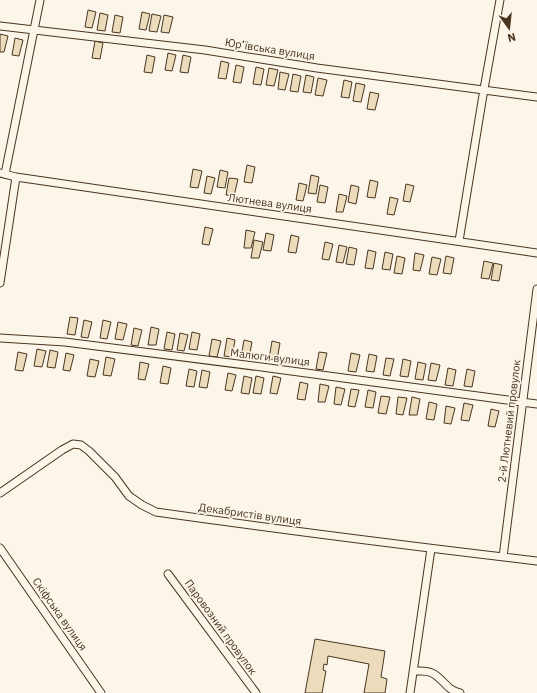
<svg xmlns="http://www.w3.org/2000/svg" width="537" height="693" font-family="'IBM Plex Sans',sans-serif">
<rect width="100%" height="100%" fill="#fbf6e9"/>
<path fill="#ecdcbc" stroke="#4a3520" d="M88,10L96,12L92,28L85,27Z
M142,12L150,14L146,30L139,29Z
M100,13L108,15L105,31L97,30Z
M152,14L161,16L157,32L149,31Z
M115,15L123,17L120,33L112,32Z
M164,15L173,17L169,33L161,32Z
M0,34L8,36L4,52H0Z
M15,38L23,40L19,56L12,55Z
M95,41L103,43L100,59L92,58Z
M168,53L176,55L172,71L165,70Z
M147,55L155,57L152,73L144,72Z
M183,55L191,57L188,73L180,72Z
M221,61L229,63L226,79L218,78Z
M236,65L244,67L241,83L233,82Z
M256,67L264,69L261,85L253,84Z
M269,68L278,70L274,86L266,85Z
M280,72L289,74L285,90L278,89Z
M293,74L301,76L298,92L290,91Z
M306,75L314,77L311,93L303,92Z
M318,78L327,80L323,96L315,95Z
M344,80L352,82L349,98L341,97Z
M356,83L365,85L361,102L353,101Z
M370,92L379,94L375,110L367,109Z
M247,165L255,167L252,183L244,182Z
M193,169L202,171L198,188L190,187Z
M220,170L228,172L225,188L217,187Z
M311,175L319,177L316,194L308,193Z
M207,176L215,178L211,194L204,193Z
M229,178L238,179L234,196L226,195Z
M370,180L378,182L375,198L367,197Z
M299,183L307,185L303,201L296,200Z
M406,184L414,186L410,202L403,201Z
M320,185L328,187L325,203L317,202Z
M351,185L359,187L356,204L348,202Z
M339,194L347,196L343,212H336Z
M390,197L398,199L394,215L387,214Z
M205,227L213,229L209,245L202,244Z
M246,230L255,232L251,248H244Z
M266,233L274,235L271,251L263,250Z
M291,235L299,237L296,253L288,252Z
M254,240L263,242L259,258H251Z
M325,242L333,244L329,260L322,259Z
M339,245L347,247L343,263L336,262Z
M349,247L357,249L354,265L346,264Z
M368,250L376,252L373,269L365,268Z
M385,252L393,254L390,270L382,269Z
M415,253L424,255L420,271L413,270Z
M397,256L405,258L402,274L394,273Z
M446,256L454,258L451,274L443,273Z
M432,257L441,259L437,275L429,274Z
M484,261L493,263L489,279L481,278Z
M494,263L502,265L499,281L491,280Z
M70,317L78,318L75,335L67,334Z
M84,320L92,322L88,338L81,337Z
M103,320L111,322L107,339L100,338Z
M118,322L127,324L123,340L115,339Z
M151,327L159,329L156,345H148Z
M134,328L142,330L138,346L131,345Z
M167,332L175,334L172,350L164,349Z
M192,332L200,334L197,350L189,349Z
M180,333L188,335L184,351L177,350Z
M227,338L235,340L232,357L224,356Z
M212,339L221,341L217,357L209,356Z
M244,340L252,342L249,358L241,357Z
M272,341L280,343L277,360L269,359Z
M37,349L46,351L42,367L34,366Z
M50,350L58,352L55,368L47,367Z
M18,352L27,354L23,371L15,370Z
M319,352L327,353L323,370L316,369Z
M66,353L74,355L70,371L63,370Z
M351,353L360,355L356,372L348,371Z
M369,354L377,356L374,372L366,371Z
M106,357L115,359L111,376L103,375Z
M386,358L394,359L390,376L383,375Z
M90,359L99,361L95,377L87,376Z
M403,359L411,361L408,377L400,376Z
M140,362L149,364L145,380L138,379Z
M418,362L426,364L423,380L415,379Z
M431,363L440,365L436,381L428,380Z
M163,366L171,368L168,384L160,383Z
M448,368L456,370L453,386L445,385Z
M189,369L197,371L194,387L186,386Z
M467,369L475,371L472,387L464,386Z
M202,370L210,372L207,388L199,387Z
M228,373L236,375L232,391L225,390Z
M244,376L252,378L249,394L241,393Z
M256,376L264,378L261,394L253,393Z
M273,376L281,378L277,394L270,393Z
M300,382L308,384L305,400L297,399Z
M320,384L329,386L325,402H318Z
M336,387L345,389L341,405L334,404Z
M351,389L359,390L355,407L348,406Z
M368,390L376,392L373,408L365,407Z
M381,396L390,397L386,414L378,413Z
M398,397L407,398L403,415L396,414Z
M412,397L420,399L417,415H409Z
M429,402L437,404L434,420L426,419Z
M464,403L473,405L469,421L461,420Z
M446,406L455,408L451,424L444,423Z
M491,409L499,411L495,427L488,426Z
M315,639L385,651L381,677L387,679L385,693H364L369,664L328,656L327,665L324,664L323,670L326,671L322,693H305Z"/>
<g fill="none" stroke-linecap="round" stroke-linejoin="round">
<g stroke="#4a3520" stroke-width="9">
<path id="minor" d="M0,26L205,50L317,68L537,97
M0,173L16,177L537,253
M5,174L40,0
M459,241L484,89L500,0
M0,283L16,177
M0,338L65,342L269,368L537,404
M0,493L62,450L73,444L81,445L89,451L115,477L129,496L142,505L156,512C283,530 410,546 537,561
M0,548L101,693
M503,557L537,289
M168,574L256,693
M413,671C420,671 427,670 432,673C443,678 446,690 460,693
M410,693L431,549"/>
</g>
<use href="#minor" stroke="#fbf6e9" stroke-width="7"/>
</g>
<g text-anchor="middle" stroke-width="3" stroke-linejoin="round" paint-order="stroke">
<g font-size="11" fill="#4a3520" stroke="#fbf6e9">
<text transform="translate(270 49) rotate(9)" y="4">Юр’ївська вулиця</text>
<text transform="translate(270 203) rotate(8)" y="4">Лютнева вулиця</text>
<text transform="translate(270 357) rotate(7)" y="4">Малюги вулиця</text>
<text transform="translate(509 421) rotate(-83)" y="4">2-й Лютневий провулок</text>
<text transform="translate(250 514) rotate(8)" y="4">Декабристів вулиця</text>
<text transform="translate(60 614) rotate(55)" y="4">Скіфська вулиця</text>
<text transform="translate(221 627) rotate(54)" y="4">Паровозний провулок</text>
</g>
</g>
<g transform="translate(509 28) rotate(165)" stroke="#fbf6e9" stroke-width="3" paint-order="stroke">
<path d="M0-3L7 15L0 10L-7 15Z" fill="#4a3520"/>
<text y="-6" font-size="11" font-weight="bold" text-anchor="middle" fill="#4a3520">N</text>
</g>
</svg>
